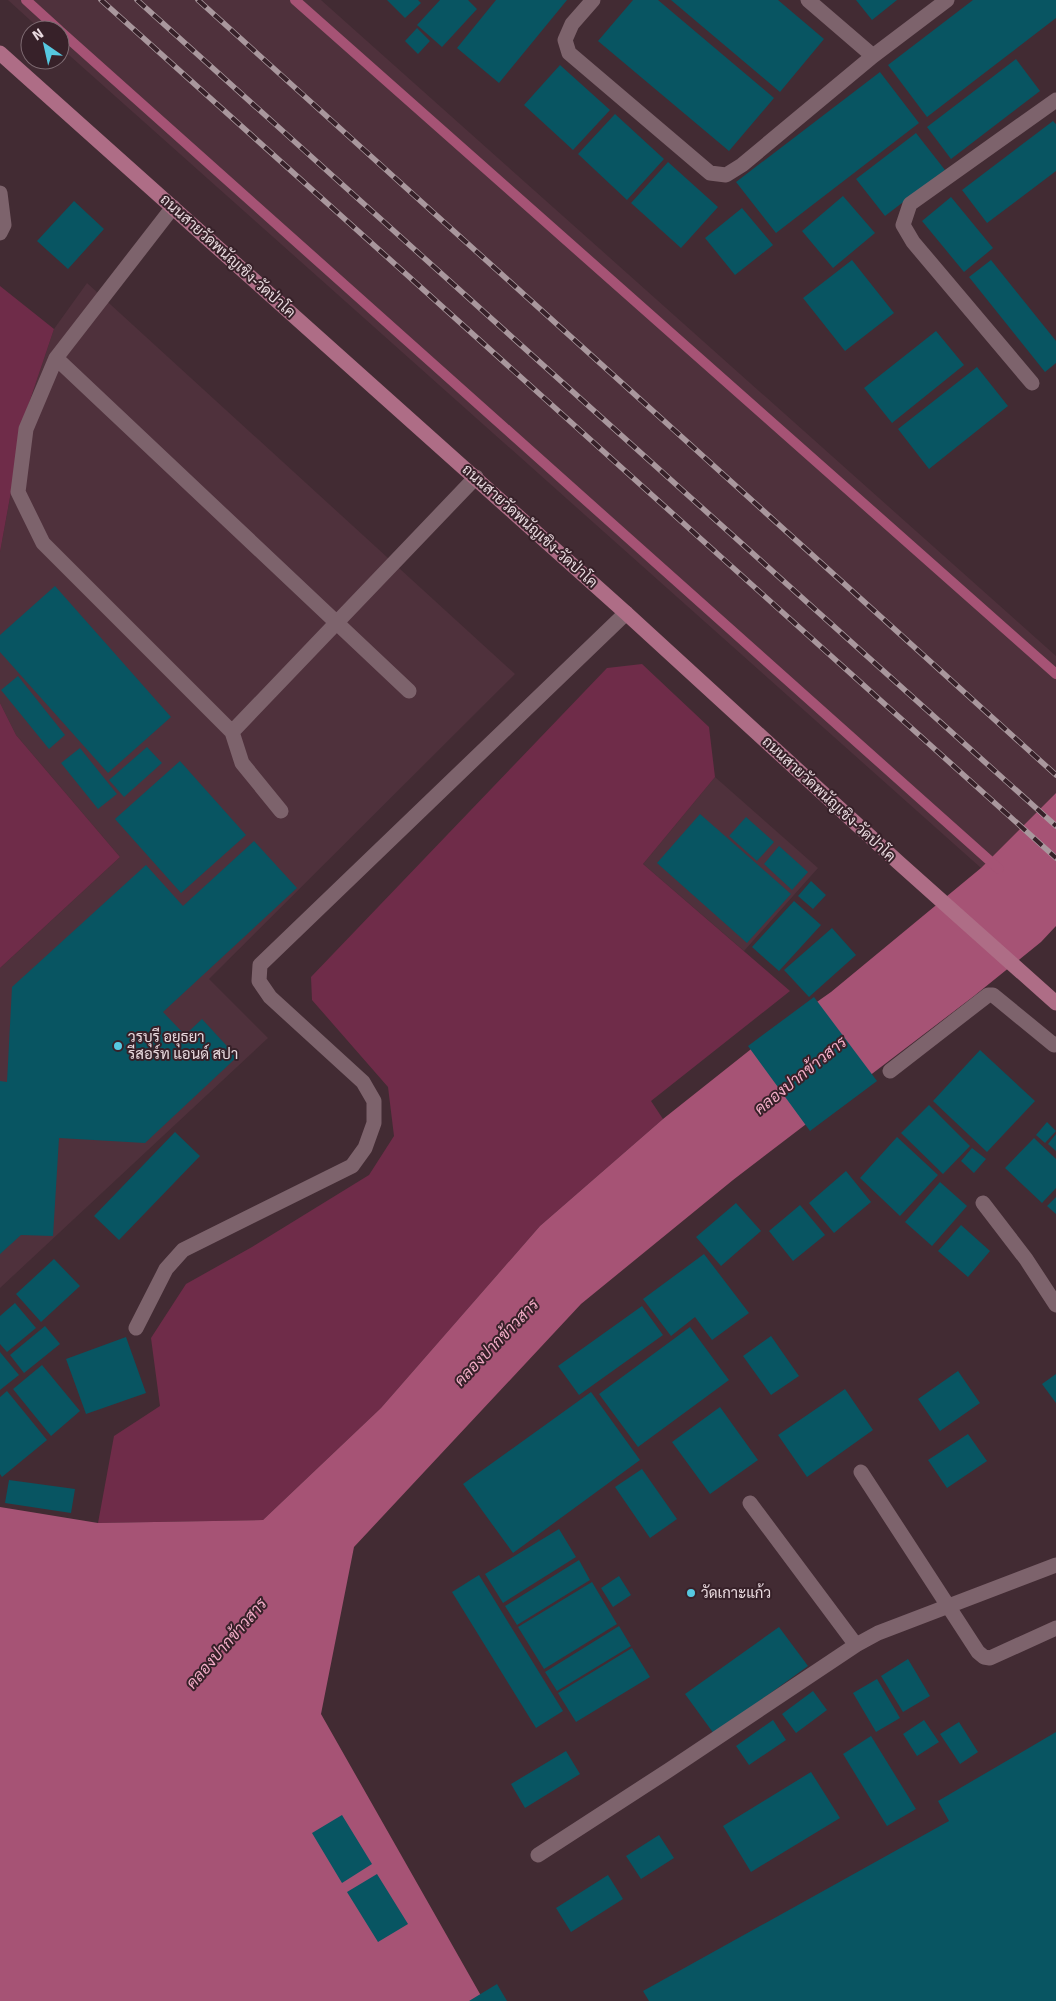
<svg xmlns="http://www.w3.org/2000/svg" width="1056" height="2001" font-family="Signika,Sarabun,sans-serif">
<rect width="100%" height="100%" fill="#422b33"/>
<path fill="#4f313c" d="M8,0H321L1056,656V793L981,868L60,47V30H41Z
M87,283L515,674L209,979L268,1038L0,1288V968L120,857L16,735L0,703V552L25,415L54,329Z
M715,777L818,868L744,951L643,864Z"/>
<path fill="#6f2c49" d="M0,286L54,329L25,415L0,552Z
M642,664L709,727L715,777L643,864L790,991L651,1101L663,1119L540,1226L381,1408L263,1520L98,1523L114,1436L160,1406L151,1338L186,1284L252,1247L369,1175L394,1136L388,1087L312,1000L311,977L607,668Z
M0,703L16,735L120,857L0,968Z"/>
<path fill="#a65375" d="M1056,793V926L1041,942L974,996L733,1180L581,1304L354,1547L321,1714L484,2001H0V1507L98,1523L263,1520L381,1408L540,1226L663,1119L760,1042L831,992L981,868Z"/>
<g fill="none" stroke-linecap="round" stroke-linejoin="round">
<path stroke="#a65375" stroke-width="10" d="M26,0L59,30
M295,0L1056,674
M60,31L999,869"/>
</g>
<path fill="#085562" d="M387,0H418L421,3L405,18Z
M440,0H468L477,9L442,47L417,25Z
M496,0H567L499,83L457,48Z
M633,0H658L774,98L729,151L598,41Z
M671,0H778L824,39L780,92Z
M856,0H897L872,20Z
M973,0H1056V18L927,117L888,65Z
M417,28L430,41L418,54L405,41Z
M1016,59L1040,91L951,159L927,127Z
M560,65L610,110L573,150L524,105Z
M880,72L919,123L776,233L736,182Z
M615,114L664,159L627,200L578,154Z
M1053,121L1056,124V171L987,223L962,190Z
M916,133L945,170L885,216L856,179Z
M668,162L718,207L681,248L631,203Z
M843,196L875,233L833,268L802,231Z
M951,197L993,248L964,272L922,221Z
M74,201L104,229L68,269L37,241Z
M742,208L773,245L735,275L705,238Z
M852,260L894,313L845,351L803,298Z
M991,260L1056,341V363L1045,372L969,277Z
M936,331L964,365L892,423L864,388Z
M977,367L1008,406L929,469L898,429Z
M55,586L171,717L108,773L0,652V635Z
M18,676L65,735L49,749L1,690Z
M147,747L162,763L124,797L109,780Z
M80,748L117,794L98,809L61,763Z
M180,761L246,835L181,893L115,819Z
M700,814L791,894L747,943L657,863Z
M746,817L774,842L757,861L729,836Z
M254,841L297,888L163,1012L185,1035L202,1019L237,1057L145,1143L59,1138L53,1236L21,1235L0,1254V1081L7,1082L12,987L146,865L183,906Z
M779,846L808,872L792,890L764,864Z
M811,881L826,895L813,909L798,896Z
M794,901L821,925L779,971L752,947Z
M832,928L856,955L809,997L784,970Z
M814,997L877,1081L810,1131L748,1046Z
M980,1050L1035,1101L987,1152L933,1101Z
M929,1105L970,1146L943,1174L901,1133Z
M1047,1122L1056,1131L1045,1143L1036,1135Z
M175,1132L200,1156L119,1240L94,1216Z
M1056,1134V1151L1048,1144Z
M897,1137L938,1175L900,1216L860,1178Z
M1034,1138L1056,1159V1188L1042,1203L1005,1168Z
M972,1148L986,1159L974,1173L961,1161Z
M846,1171L871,1202L834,1233L809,1203Z
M940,1182L967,1206L932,1246L905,1222Z
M1056,1197V1214L1047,1206Z
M736,1203L761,1231L721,1266L696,1237Z
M800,1205L825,1235L793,1261L769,1231Z
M961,1225L990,1251L968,1277L938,1251Z
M704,1254L749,1313L712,1340L695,1317L671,1336L643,1299Z
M54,1259L80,1286L41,1322L16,1294Z
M15,1303L36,1328L7,1352L0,1344V1316Z
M642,1306L663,1335L579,1395L558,1366Z
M45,1326L60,1344L24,1373L10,1355Z
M690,1327L729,1380L638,1447L599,1394Z
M771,1336L799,1376L771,1395L743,1356Z
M126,1337L146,1393L86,1414L66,1359Z
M0,1352L19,1375L0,1390Z
M42,1365L80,1411L51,1436L13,1389Z
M958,1371L980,1403L940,1431L918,1399Z
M1056,1374V1403L1042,1384Z
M845,1389L873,1430L807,1477L778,1435Z
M7,1391L47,1440L2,1477L0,1474V1397Z
M591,1392L640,1460L513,1553L463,1484Z
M720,1407L758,1460L710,1494L672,1442Z
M968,1434L987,1461L947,1488L928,1460Z
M642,1469L677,1519L650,1538L615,1487Z
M9,1480L75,1489L71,1513L5,1503Z
M559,1529L576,1557L503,1603L485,1574Z
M579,1560L590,1580L517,1625L505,1606Z
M479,1575L563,1711L536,1728L452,1592Z
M619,1576L631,1595L613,1607L601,1588Z
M592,1582L617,1624L544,1669L518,1627Z
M619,1626L631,1646L557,1691L545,1672Z
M779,1627L808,1666L714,1734L685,1694Z
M632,1648L650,1677L576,1722L558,1693Z
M908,1659L930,1696L903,1712L881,1676Z
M877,1679L900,1718L876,1732L853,1693Z
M813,1691L827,1710L796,1733L782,1714Z
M773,1720L786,1740L749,1765L736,1746Z
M924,1720L939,1742L917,1756L903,1734Z
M959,1722L978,1752L960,1764L940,1734Z
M1056,1732V2001H649L643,1991L949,1821L938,1801Z
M871,1736L916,1809L887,1826L843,1754Z
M566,1751L580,1774L525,1808L511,1784Z
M811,1772L840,1818L751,1872L723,1826Z
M342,1815L372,1864L342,1883L312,1833Z
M659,1835L674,1858L641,1879L626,1856Z
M377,1874L408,1924L378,1942L347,1892Z
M608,1875L623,1899L571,1932L556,1908Z
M497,1984L507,2001H469Z"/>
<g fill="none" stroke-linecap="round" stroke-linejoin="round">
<path stroke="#7d636c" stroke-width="15" d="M593,0L572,24L565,40L569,53L710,173L726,175L742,165L873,56L947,0
M808,0L873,56
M0,193L4,225L0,233
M173,207L56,358L26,429L18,492L43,543L232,732L476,477
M56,358L409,691
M1032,383L913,242L903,225L910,204L1056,100
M232,732L242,763L281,811
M890,1071L988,995H993L1054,1045L1056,1044
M983,1203L1026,1259L1056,1305
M136,1328L166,1269L183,1250L352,1166L365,1148L374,1123V1101L363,1082L270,997L259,981L260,965L626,613
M861,1472L978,1652L984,1657L990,1658L1056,1628
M750,1503L856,1645
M538,1855L669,1770L856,1645L878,1633L1056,1565"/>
<path stroke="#ae6d86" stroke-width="15" d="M0,53L626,613L898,862L1056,1003"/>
<g stroke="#a9979d" stroke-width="5.5">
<path id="rail" d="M101,0L1056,858
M137,0L1056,826
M198,0L1056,775"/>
</g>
<use href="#rail" stroke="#372129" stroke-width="4" stroke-dasharray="11" stroke-linecap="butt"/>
</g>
<g fill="#56c9e1" stroke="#372129" stroke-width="2">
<circle cx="118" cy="1046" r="5"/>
<circle cx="691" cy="1593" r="5"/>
</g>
<g text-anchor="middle" stroke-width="4" stroke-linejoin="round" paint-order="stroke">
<g font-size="15" fill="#e9dadf" stroke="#372129">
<text transform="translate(228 256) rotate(42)" y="5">ถนนสายวัดพนัญเชิง-วัดป่าโค</text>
<text transform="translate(530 526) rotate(42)" y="5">ถนนสายวัดพนัญเชิง-วัดป่าโค</text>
<text transform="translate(829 799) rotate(43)" y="5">ถนนสายวัดพนัญเชิง-วัดป่าโค</text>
</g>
<g font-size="15" fill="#e9dadf" stroke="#372129" text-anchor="start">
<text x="128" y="1042">วรบุรี อยุธยา<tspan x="128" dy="17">รีสอร์ท แอนด์ สปา</tspan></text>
<text x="701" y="1598">วัดเกาะแก้ว</text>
</g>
<g font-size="16" font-style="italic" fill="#f3adc7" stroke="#372129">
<text transform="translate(800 1075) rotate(-39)" y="6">คลองปากข้าวสาร</text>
<text transform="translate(496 1342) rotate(-46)" y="6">คลองปากข้าวสาร</text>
<text transform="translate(226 1643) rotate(-49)" y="6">คลองปากข้าวสาร</text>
</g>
</g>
<g transform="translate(45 45) rotate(326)"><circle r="24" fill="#372129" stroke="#7e6b72"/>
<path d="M0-4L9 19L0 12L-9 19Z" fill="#56c9e1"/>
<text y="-8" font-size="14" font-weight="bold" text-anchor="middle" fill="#e9dadf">N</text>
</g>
</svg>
